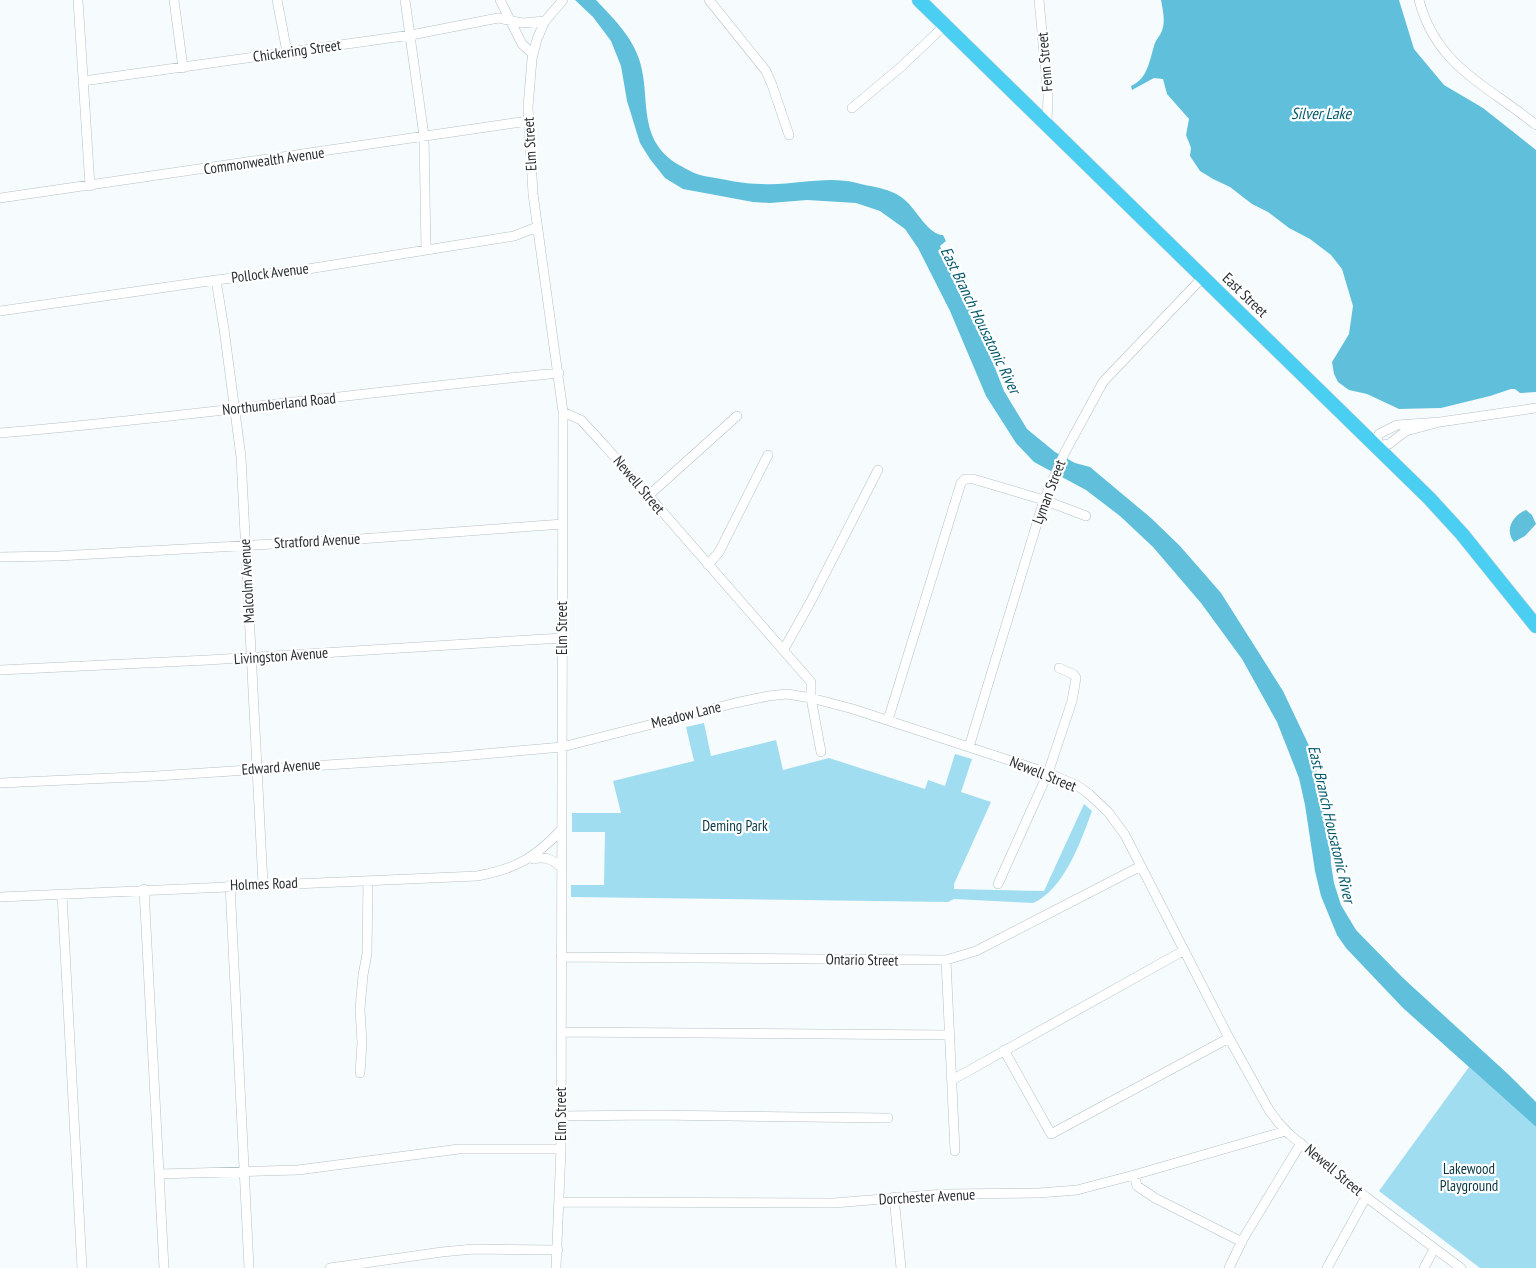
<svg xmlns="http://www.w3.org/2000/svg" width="1536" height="1268" font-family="'PT Sans Narrow',sans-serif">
<rect width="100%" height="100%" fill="#f6fcfe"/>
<path fill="#a0ddf1" d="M704,723L711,756L776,740L783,770L829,758L925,789L928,780L945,786L955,754L972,759L961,792L991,802L954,884V889L1044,891L1084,804L1092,811C1081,841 1064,890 1033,903L954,899L948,902L571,897V885H604L605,832H572V813H621L613,781L694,761L686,727Z
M1469,1067L1536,1127V1268H1480L1379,1191Z"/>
<path fill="#60c0dc" d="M575,0H596C612,17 631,35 639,59C652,97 635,139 679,165C687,169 694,174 704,176C723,179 742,184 762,184C794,186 826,175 857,183C876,188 893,188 907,202C917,211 929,235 943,235L946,241L940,246L946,261L971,306L1004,391L1027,429L1055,452L1075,463L1090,467L1151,518L1180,546L1221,593L1283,691L1313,754L1330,842L1331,864L1334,883L1341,905L1356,930L1403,978L1509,1075L1536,1102V1127L1403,1008L1346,948L1337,935L1321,896L1315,871L1305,805L1299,778L1277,722L1242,659L1201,603L1153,547L1120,516L1086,490L1034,462L1016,443L986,396L950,311L918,248L905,229L880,211L856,203L807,200L770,203L753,202L683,189L665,178L650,159L640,143L627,101L621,66L611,41L593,17Z
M1161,0H1399L1414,49L1444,85L1483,108L1536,150V392L1520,393L1515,389H1511L1490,396L1441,408L1399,409L1367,394L1349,390L1338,382L1334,374L1332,362L1349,334L1353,306L1342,269L1331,255L1310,239L1289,228L1268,212L1252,204L1230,187L1213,179L1200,171L1190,156L1191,148L1186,135L1189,119L1167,94L1163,79L1154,78L1132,90L1131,86C1148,78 1149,62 1154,46C1155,41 1159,37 1161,33C1166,23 1163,11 1161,0Z
M1526,510L1532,515L1536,524L1525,536L1514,542C1504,530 1513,515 1526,510Z"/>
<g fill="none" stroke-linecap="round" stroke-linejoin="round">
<g stroke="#b4c1c6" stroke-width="10">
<path id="minor" d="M78,0L90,186
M174,0L183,68
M277,0L287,52
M405,0L424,136L426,250
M500,0L522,44L533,54
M709,0L766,71L772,85L789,135
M1039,0L1048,95L1047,123
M1419,0C1436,66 1487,85 1536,125
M83,81L411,35L498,18L522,23L545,21
M852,108L902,66L944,26
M0,198L528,121
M216,280L224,329L241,457L263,884
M0,311L216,280L308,269L514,236L537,227
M563,412L581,420L605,446L811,682V698L821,752
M1440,422L1406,431L1389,444L1376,446L1379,434L1397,425L1440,422L1536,408
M0,433C187,417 372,391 559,373
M648,496L737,416
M0,557L58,556L346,540L563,524
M708,565L719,552L768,455
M784,649L811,601L878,470
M0,670L208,660L562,638
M888,720L961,483L965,479H973L1044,500L1086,516
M969,747L1044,500L1065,452L1103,382L1203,277
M0,783L156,776L450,757L562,747L735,703L768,696L787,694L811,698L853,709L1048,773L1078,786L1089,794L1108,812L1125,835L1229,1038L1269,1110L1278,1122L1289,1134L1366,1197L1461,1268
M533,859C546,856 551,859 561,867
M998,884L1048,773L1072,701L1076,678L1073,674L1059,668
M230,885L249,1268
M144,889L164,1268
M62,894L82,1268
M0,897L477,876C515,869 535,858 561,830
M561,957L946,960L976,951L1141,866
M946,960L955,1151
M561,1032L949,1035
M1004,1050L1051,1134L1229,1038
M360,1073L362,1043L360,1009L363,975L367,954L368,881
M952,1080L1183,951
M560,1116L655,1115L888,1118
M159,1174L298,1170L459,1149H561
M1134,1175L1137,1186L1155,1198L1242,1242
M894,1197L901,1268
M559,1202L834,1203L943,1194L1039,1193L1077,1190L1134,1175L1286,1131
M330,1268L442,1252L473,1249L558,1250
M556,1268L561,1149L563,412L533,194L528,107L532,59L537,39L545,21L563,0
M1229,1268L1243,1239L1301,1143
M1327,1268L1366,1197
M1424,1268L1434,1249"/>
</g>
<g stroke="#d4d5d6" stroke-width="15">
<path id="highway" d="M919,0L1429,498L1462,534L1536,626"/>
</g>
<use href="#minor" stroke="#fff" stroke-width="9"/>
<use href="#highway" stroke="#4acef2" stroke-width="14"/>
</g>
<g text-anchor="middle" stroke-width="4.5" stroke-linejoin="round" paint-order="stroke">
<g font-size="15" fill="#292f31" stroke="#fff">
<text transform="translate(297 51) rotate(-8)" y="5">Chickering Street</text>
<text transform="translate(1045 62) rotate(-95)" y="5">Fenn Street</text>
<text transform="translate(530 144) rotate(-93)" y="5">Elm Street</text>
<text transform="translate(264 161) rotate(-8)" y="5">Commonwealth Avenue</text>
<text transform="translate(270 273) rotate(-7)" y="5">Pollock Avenue</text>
<text transform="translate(1245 295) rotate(44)" y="5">East Street</text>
<text transform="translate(279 404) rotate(-6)" y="5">Northumberland Road</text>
<text transform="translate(639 485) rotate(50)" y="5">Newell Street</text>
<text transform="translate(1049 492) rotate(-69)" y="5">Lyman Street</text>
<text transform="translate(317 541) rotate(-3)" y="5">Stratford Avenue</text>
<text transform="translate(247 581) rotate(-93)" y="5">Malcolm Avenue</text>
<text transform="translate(562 628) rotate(-90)" y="5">Elm Street</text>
<text transform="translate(281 656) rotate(-4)" y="5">Livingston Avenue</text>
<text transform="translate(686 715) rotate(-14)" y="5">Meadow Lane</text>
<text transform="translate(281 767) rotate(-4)" y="5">Edward Avenue</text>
<text transform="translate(1043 774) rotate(22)" y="5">Newell Street</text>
<text transform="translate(264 884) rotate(-2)" y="5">Holmes Road</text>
<text transform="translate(862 960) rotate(1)" y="5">Ontario Street</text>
<text transform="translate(561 1114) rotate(-90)" y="5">Elm Street</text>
<text transform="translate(1334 1170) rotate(40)" y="5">Newell Street</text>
<text transform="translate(927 1197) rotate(-3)" y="5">Dorchester Avenue</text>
</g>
<g font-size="15" fill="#093844" stroke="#fff">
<text x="735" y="831">Deming Park</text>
<text x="1469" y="1174">Lakewood<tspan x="1469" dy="17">Playground</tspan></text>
</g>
<g font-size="16" font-style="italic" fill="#035a6d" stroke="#fff">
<text x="1321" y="119">Silver Lake</text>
<text transform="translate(981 320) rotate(64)" y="6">East Branch Housatonic River</text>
<text transform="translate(1332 824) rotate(77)" y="6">East Branch Housatonic River</text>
</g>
</g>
</svg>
